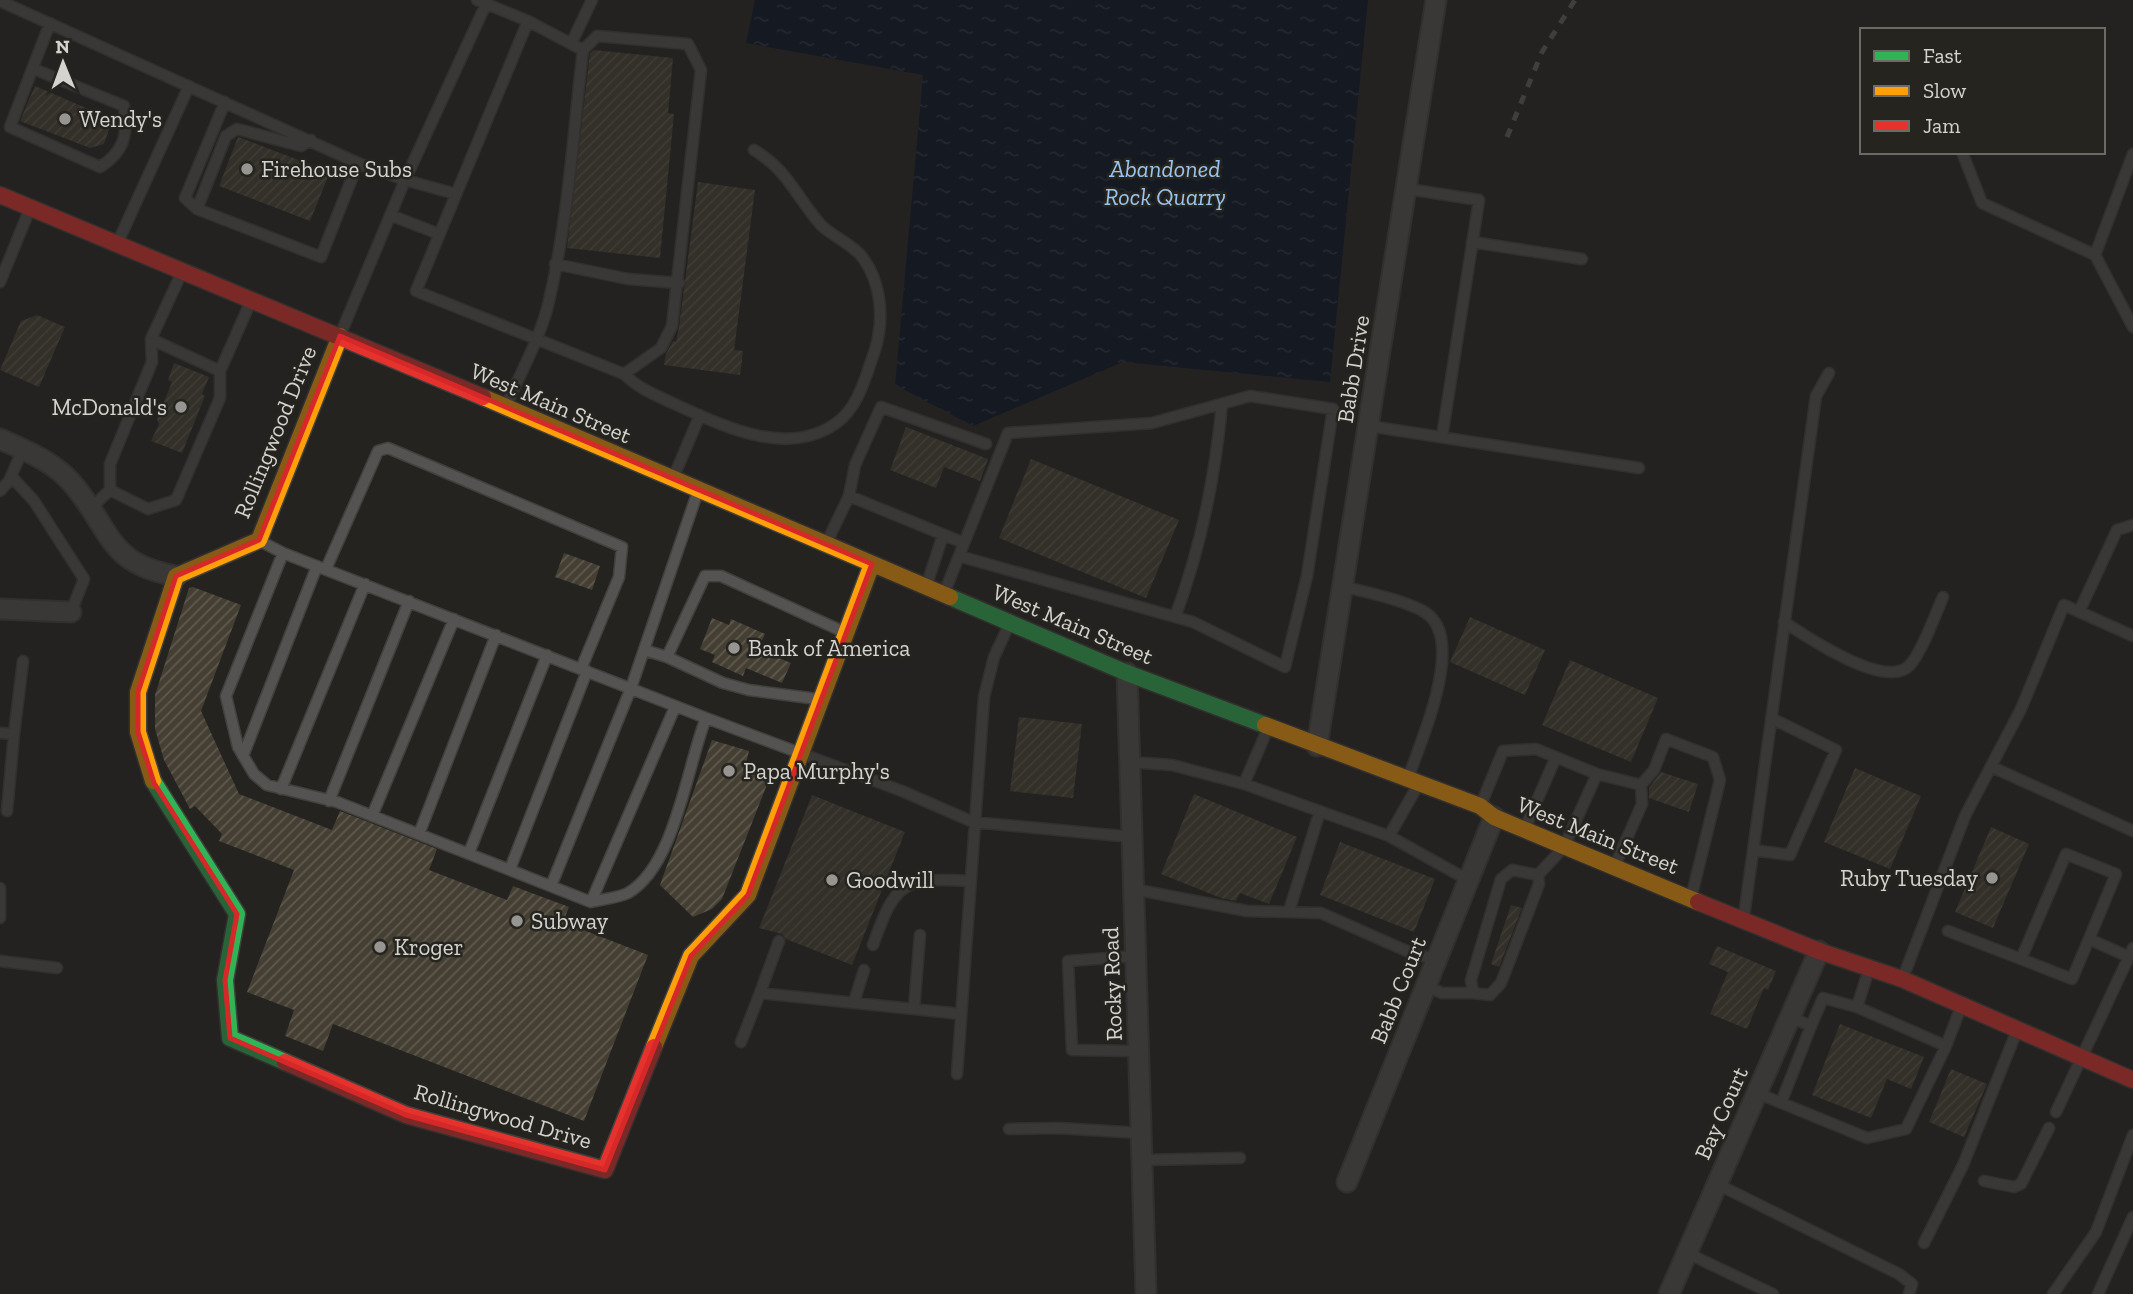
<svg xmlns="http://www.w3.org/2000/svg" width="2133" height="1294" font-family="'Zilla Slab',serif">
<defs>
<pattern id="water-ripples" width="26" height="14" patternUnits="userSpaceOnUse" patternTransform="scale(1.75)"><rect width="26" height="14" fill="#030e25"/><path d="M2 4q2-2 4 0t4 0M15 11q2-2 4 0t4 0" fill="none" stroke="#273044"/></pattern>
<pattern id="building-hatch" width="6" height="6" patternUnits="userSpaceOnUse" patternTransform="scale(1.75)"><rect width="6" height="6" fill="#453f33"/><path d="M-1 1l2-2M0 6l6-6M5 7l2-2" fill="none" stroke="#5f5a50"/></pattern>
</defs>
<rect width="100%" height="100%" fill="#242320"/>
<path fill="url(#water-ripples)" d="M755,0H1368L1330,382L1123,362L973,426L895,385L923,75L746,43Z"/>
<path fill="url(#building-hatch)" d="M594,50L673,58L668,113L674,114L660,258L567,248L590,53Z
M35,86L107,117L110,127L104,144L90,148L20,121Z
M238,137L330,172L310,221L219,186Z
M698,182L755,190L734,350L743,351L740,375L664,365L666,354L673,341L676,342L679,327Z
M37,315L65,327L39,387L0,370L21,321Z
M174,363L209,377L202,394L205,396L182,453L151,441L159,424L157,419L172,382L168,380Z
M906,427L988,459L980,481L944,467L936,488L890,470Z
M1031,459L1179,520L1146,598L999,538Z
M564,553L600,566L592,590L555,577Z
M193,587L241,605L201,711L239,794L332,830L340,811L437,849L429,870L507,900L513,886L569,907L563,922L648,955L584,1121L333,1024L323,1051L285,1036L294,1010L247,992L294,870L219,841L222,834L195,806L190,809L164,760L155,729V695L189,588Z
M1470,617L1545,650L1525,695L1450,662Z
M712,618L729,625L731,619L765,634L758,649L791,663L782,683L746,668L743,676L712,662L715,655L700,649Z
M1570,660L1658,698L1631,762L1542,725Z
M1019,717L1082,724L1073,798L1010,791Z
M712,740L749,751L746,763L772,772L722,899L712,909L693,917L660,885Z
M1855,768L1921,796L1890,869L1824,842Z
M1661,772L1698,784L1689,812L1649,798V788Z
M1194,794L1297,837L1269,904L1240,893L1236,901L1221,898L1161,874Z
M812,795L905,832L852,965L786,939L782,934L759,928Z
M1991,827L2029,844L1993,928L1955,912Z
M1340,842L1435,879L1414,932L1320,895Z
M1511,905L1522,908L1499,967L1491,964Z
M1717,946L1776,971L1768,990L1764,988L1747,1029L1710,1014L1728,972L1709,964Z
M1840,1024L1924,1057L1911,1089L1887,1079L1871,1118L1812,1095Z
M1951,1069L1987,1084L1964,1137L1929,1122Z"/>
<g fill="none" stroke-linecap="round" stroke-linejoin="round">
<g stroke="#41403d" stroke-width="13">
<path id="lane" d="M477,0L528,21L416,291L624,374L661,348L672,326L701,70L688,44L597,36L583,50C573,135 568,222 548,305C540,338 521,372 507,404
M0,1L358,163L405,180L341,333
M528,21L583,50
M571,44L592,0
M34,69L124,106C128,134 125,151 100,167L10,127L50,23
M225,102L185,198L197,209L321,257L358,163
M1962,152L1982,203L2095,255L2133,327
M1408,189L1479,200L1442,437
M456,194L405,180L486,4
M197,209L226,136L237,129L301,146L311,140
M390,215L439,234
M118,242L189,86
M1472,242L1582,259
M2095,255L2133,154
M555,264L628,279L679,283
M0,282L29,211
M151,339L220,371
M624,374C640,390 658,396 679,406C725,427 787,457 835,424C859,408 866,375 875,350C884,320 882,284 863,258C853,244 833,237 821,225C796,197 789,171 754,150
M1369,426L1639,468
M11,476L34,501L84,579L71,612
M674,476L700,415
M110,490L148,509L176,500L220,398V371L251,301
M0,491L9,481L23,449
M849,496L855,465L881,407L986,444
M90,509L110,490V464L152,362L151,339L181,274
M262,542L283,553L706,718C687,766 675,866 628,893C618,898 603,899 591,902L337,802L267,785L254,774L238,747L226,696L283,553
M827,542L849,496L964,543
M326,569L378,451L388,448L622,547L619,577L581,669
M927,584L943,535
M1342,586C1368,593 1397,598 1421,610C1470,633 1421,739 1409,776
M945,591L1008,433L1152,423L1250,396L1333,409L1307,576L1285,667L1193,622L959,556
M2079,612L2117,530L2133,525
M1175,617C1201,548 1215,478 1222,404
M1784,622C1807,637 1886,691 1910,665C1923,650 1935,615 1943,597
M644,650L667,657L705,576H721L844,632
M667,657L723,683L749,690L817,699
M706,718L902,791L973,822L1132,837
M0,733L14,734L23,661
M243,756L317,566
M1130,762L1172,765L1244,784L1389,836L1468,880
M1992,767L2133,831
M1597,774L1641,785
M1244,784L1268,728
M281,789L365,584
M329,801L409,601
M1482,802L1503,751L1536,749L1597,774L1564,847L1538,875
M7,811L14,734
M372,816L454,619
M1525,828L1556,757
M419,834L496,635
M1389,836L1417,787
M1753,850L1790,855L1836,750L1771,718
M469,853L547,655
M1616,863L1642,804L1641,785L1654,770L1666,739L1713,757L1720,780L1692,894
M510,869L587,671
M1512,870L1538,875L1539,884L1501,983L1490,995L1473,993L1471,980L1501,879Z
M551,886L631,688L698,491
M0,888V918
M1133,889L1247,911L1321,913L1409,952L1437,960
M591,902L675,707
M1289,911L1320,811
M1744,916L1816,396L1829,373
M1948,931L2021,959
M2089,939L2072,979L2021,959L2066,854L2116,874L2089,939L2129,957
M873,945C895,883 902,877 969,881
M1136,956L1068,961L1072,1050L1138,1051
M0,961L57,968
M1868,972L1857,1007L1946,1046L1961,1007
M1904,975L1965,816L2021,709L2064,605L2133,636
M1426,986L1442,993H1473
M760,993L779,941
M854,1002L864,970
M914,1009L920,935
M1790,1017L1811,1026L1823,998L1857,1007
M741,1042L760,993L961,1014
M957,1074L984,697L994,657L1008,627
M1757,1093L1867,1138L1906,1129L1946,1046
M1781,1103L1811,1026
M2056,1112L2133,948
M1009,1129L1058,1128L1141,1133
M1142,1160L1240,1158
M1984,1181L2014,1187L2021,1184L2049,1128
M1717,1184L1899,1274L1912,1284L1909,1294
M1924,1243L1963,1165L2016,1033
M1687,1253L1773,1294
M2053,1294L2096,1232L2133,1135
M2098,1294L2133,1217"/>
</g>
<g stroke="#41403d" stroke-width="23">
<path id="street" d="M0,439C27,451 57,463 76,488C113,534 109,564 176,576
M0,609L71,612
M1127,673L1146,1294
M1317,746L1436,0
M1347,1182L1494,817
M1669,1294L1819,951"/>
</g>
<g stroke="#41403d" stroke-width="19">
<path id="fast" d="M950,597L1127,673L1265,725
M153,781L237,914L225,980L230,1038L285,1062"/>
</g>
<g stroke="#41403d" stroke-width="19">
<path id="slow" d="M483,397L950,597
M1265,725L1480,806L1494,817L1698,902
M153,781L138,732V692L176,576L259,540L340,336
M654,1047L691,956L748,895L872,564"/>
</g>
<g stroke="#41403d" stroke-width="19">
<path id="jam" d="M0,195L483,397
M1698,902L1819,951L1902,979L2133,1080
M285,1062L406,1115L605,1170L654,1047"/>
</g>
<use href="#lane" stroke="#555351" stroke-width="10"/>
<use href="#street" stroke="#555351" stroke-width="19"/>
<use href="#fast" stroke="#30b455" stroke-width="16"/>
<use href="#slow" stroke="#ff9f0a" stroke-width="16"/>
<use href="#jam" stroke="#e5322d" stroke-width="16"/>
<path stroke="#61605e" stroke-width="5" stroke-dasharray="9 9" stroke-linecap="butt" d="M1507,137L1542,52L1575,0"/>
</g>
<path d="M0 0H2133V1294H0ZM340,336L872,564L748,895L691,956L605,1170L406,1115L230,1038L225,980L237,914L154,783L138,732V692L176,576L259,540Z" fill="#242320" fill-opacity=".55" fill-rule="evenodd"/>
<path fill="none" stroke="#d62828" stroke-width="5" stroke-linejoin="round" d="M340,336L872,564L748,895L691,956L605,1170L406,1115L230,1038L225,980L237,914L154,783L138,732V692L176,576L259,540Z"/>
<g fill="#979592" stroke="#26241e" stroke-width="2.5">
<circle cx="65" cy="119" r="7"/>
<circle cx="247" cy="169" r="7"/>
<circle cx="181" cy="407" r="7"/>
<circle cx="734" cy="648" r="7"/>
<circle cx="729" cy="771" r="7"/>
<circle cx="1992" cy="878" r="7"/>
<circle cx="832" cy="880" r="7"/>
<circle cx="517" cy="921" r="7"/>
<circle cx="380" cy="947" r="7"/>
</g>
<g text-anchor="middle" stroke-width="5" stroke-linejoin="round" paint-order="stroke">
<g font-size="23" fill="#d5d3d0" stroke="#26241e" text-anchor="start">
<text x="79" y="127">Wendy's</text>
<text x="261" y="177">Firehouse Subs</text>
<text x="167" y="415" text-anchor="end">McDonald's</text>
<text x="748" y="656">Bank of America</text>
<text x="743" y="779">Papa Murphy's</text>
<text x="1978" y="886" text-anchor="end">Ruby Tuesday</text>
<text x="846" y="888">Goodwill</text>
<text x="531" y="929">Subway</text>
<text x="394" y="955">Kroger</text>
</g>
<g font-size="23" fill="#d5d3d0" stroke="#26241e">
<text transform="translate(1353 369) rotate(-81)" y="8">Babb Drive</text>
<text transform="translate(551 403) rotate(23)" y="8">West Main Street</text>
<text transform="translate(275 432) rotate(-68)" y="8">Rollingwood Drive</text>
<text transform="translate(1073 624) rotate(23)" y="8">West Main Street</text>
<text transform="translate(1598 835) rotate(22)" y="8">West Main Street</text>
<text transform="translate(1112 984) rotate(-92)" y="8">Rocky Road</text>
<text transform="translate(1398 990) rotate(-68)" y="8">Babb Court</text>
<text transform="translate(1721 1113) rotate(-66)" y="8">Bay Court</text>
<text transform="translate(503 1116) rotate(16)" y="8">Rollingwood Drive</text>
</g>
<g font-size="24" font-style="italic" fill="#9ac5f2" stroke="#26241e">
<text x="1165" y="177">Abandoned<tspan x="1165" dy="28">Rock Quarry</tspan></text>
</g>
</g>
<rect x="1860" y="28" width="245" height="126" fill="#26241e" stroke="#6c6a65" stroke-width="2"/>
<rect x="1874" y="51" width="35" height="10" fill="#30b455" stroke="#6c6a65" stroke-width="2"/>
<text x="1923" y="63" font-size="21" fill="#d5d3d0">Fast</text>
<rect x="1874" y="86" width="35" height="10" fill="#ff9f0a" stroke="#6c6a65" stroke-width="2"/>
<text x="1923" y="98" font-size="21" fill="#d5d3d0">Slow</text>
<rect x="1874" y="121" width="35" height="10" fill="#e5322d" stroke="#6c6a65" stroke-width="2"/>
<text x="1923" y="133" font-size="21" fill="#d5d3d0">Jam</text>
<g transform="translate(63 63) rotate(359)" stroke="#26241e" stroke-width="5" paint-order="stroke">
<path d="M0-5L12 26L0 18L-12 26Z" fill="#d5d3d0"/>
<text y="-10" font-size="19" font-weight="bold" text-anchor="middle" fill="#d5d3d0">N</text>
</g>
</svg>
